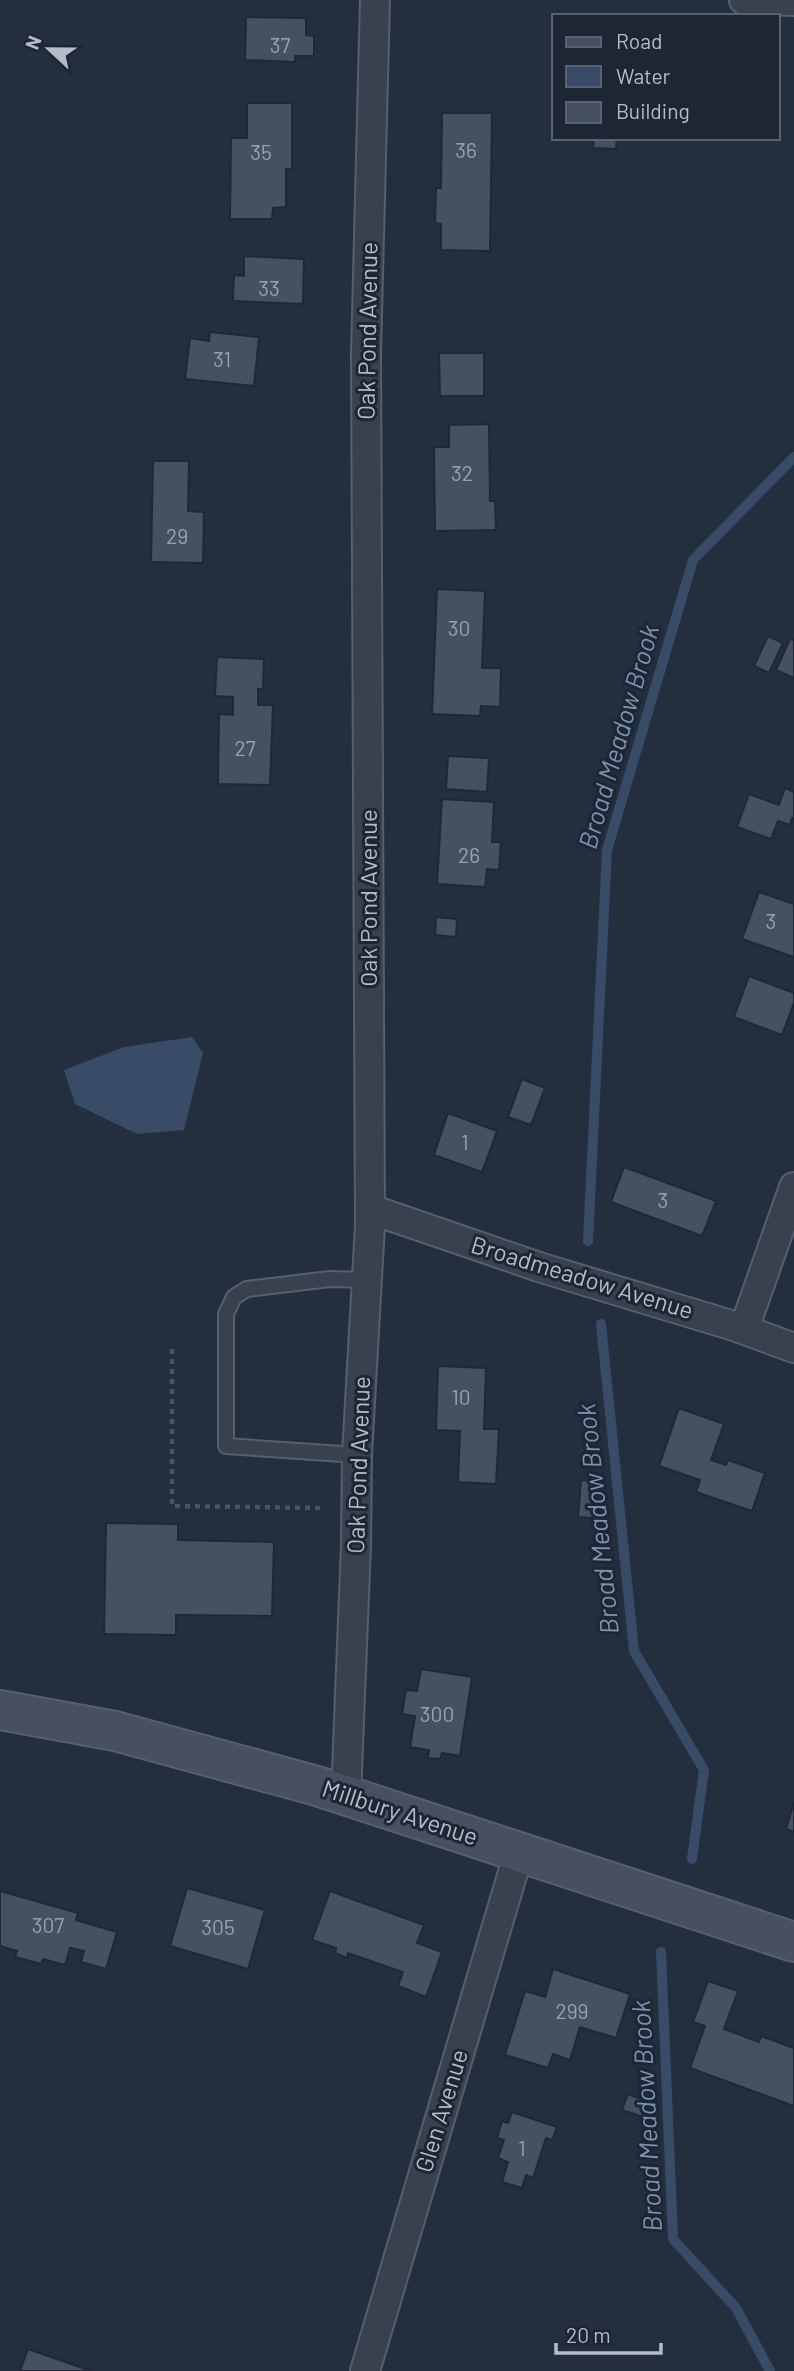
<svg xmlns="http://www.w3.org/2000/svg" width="794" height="2371" font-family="Barlow,sans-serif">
<rect width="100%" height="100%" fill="#242f3e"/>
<path fill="#394c67" d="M192,1037L203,1053L184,1130L137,1134L75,1104L64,1070L124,1047Z"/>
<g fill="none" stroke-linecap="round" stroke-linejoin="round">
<path stroke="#394c67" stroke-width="10" d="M588,1241L607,850L693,560L794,457
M601,1324L634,1651L704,1770L692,1859
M661,1952L673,2239L736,2308L770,2371"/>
</g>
<path fill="#455162" stroke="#1f2835" stroke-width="2" d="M246,17L306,18V35L314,36V56H295V62L245,60Z
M247,103H292V169H286V207L273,208L272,219H230L231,138H247Z
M442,113H492L490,251L441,250V224L435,223L436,188H441Z
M594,138H617L616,149L593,148Z
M244,256L304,259L303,304L233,301L234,275L244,276Z
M210,332L259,337L254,386L185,379L190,338L209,341Z
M439,353H484V396H440Z
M489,424L490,501H495L496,530L435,531L434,447H449V425Z
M153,461H189L188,511L204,512L203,563L151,562Z
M437,589L485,591L482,668H501L500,707L481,706L480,716L432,714Z
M768,636L783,643L769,673L754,666Z
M790,639L794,640V678L776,670Z
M217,657L264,659L263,689H258V705H273L270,785L218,784L219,714L233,715V697L215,696Z
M448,756L489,758L487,792L446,789Z
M785,788L794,792V819L792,818L790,825L778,821L771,839L737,827L749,794L779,805Z
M442,799L494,802L492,842H501L499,870L487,869L485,887L437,884Z
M759,892L794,904V957L742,939Z
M436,917L457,919L456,937L435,935Z
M749,976L794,993V1003L782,1035L734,1017Z
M522,1079L545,1088L531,1125L508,1117Z
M448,1113L497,1131L482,1172L434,1155Z
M624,1167L716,1201L702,1236L611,1202Z
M438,1366L486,1368L484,1429H499L496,1484L458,1482L460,1431L436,1430Z
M679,1408L724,1424L711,1460L726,1465L728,1460L765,1473L752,1511L696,1492L700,1480L659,1466Z
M581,1480L595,1481L593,1518L578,1517Z
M106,1523L178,1524V1540L274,1542L272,1616L176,1615V1635L104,1634Z
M421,1669L472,1677L460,1756L442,1753L440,1759L428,1758L429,1750L410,1747L415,1716L402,1714L406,1690L417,1691Z
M794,1802V1832L786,1829Z
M187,1888L265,1910L248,1969L170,1946Z
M0,1891L78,1913L76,1920L117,1932L106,1969L81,1962L84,1951L70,1948L65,1965L43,1959L41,1964L15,1957L17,1951L0,1946Z
M330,1891L424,1925L417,1943L442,1952L426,1997L398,1986L403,1972L348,1953L347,1958L335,1953L336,1948L312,1940Z
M553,1969L630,1994L616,2038L580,2027L570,2060L553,2054L548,2068L505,2055L525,1991L545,1997Z
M708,1981L738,1991L724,2029L759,2042L761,2036L794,2048V2106L690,2068L705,2026L693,2022Z
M628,2094L654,2104L649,2119L622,2110Z
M512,2112L557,2127L552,2140L546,2138L533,2178L526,2175L522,2188L502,2182L508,2162L498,2158L504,2140L497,2138L502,2121L508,2123Z
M28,2349L91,2371H20Z"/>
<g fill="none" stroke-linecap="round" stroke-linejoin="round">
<g stroke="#565f6c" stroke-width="18">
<path id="service" d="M357,1455L226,1446V1314L234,1297L247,1289L330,1279L368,1280"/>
</g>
<g stroke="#565f6c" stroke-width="32">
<path id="minor" d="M744,0L794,1
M370,1209L539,1267L734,1326L794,1348
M744,1329L794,1187
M346,1796L356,1544L357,1455L370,1225L366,354L375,0
M365,2371L519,1852"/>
</g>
<g stroke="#565f6c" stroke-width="42">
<path id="secondary" d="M0,1710L115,1731L317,1786L794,1942"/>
</g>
<path stroke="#44595c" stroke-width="4.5" stroke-dasharray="5 5" stroke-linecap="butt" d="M172,1349V1506L325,1508"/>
<use href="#service" stroke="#38414e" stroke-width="14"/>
<use href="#minor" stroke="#38414e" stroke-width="28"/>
<use href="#secondary" stroke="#465061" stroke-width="38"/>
</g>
<g text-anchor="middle" stroke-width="6" stroke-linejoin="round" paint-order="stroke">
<g font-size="21" fill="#98a1af">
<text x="280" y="53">37</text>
<text x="466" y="158">36</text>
<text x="261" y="160">35</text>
<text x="269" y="296">33</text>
<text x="222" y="367">31</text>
<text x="462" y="481">32</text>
<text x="177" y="544">29</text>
<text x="459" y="636">30</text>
<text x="245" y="756">27</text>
<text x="469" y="863">26</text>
<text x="771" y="929">3</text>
<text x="465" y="1150">1</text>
<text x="663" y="1208">3</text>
<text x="461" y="1405">10</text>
<text x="437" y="1722">300</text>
<text x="48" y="1933">307</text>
<text x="218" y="1935">305</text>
<text x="572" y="2019">299</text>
<text x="522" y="2156">1</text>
</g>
<g font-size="24" fill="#b4bcc9" stroke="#1d2633">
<text transform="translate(368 331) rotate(-89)" y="8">Oak Pond Avenue</text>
<text transform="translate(369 898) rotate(-90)" y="8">Oak Pond Avenue</text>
<text transform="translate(582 1278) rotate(17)" y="8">Broadmeadow Avenue</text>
<text transform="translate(359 1465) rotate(-88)" y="8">Oak Pond Avenue</text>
<text transform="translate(400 1813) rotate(18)" y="8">Millbury Avenue</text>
<text transform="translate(442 2111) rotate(-73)" y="8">Glen Avenue</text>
</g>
<g font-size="26" font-style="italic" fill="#7c92b1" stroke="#1d2633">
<text transform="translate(619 737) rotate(-74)" y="9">Broad Meadow Brook</text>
<text transform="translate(598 1519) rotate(-96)" y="9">Broad Meadow Brook</text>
<text transform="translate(647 2116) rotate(-93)" y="9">Broad Meadow Brook</text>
</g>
</g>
<rect x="552" y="14" width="228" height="126" fill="#1d2633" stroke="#59626f" stroke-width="2"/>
<rect x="566" y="37" width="35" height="10" fill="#465061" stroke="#59626f" stroke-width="2"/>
<text x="616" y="49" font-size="21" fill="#b4bcc9">Road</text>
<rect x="566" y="66" width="35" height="21" fill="#394c67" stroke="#59626f" stroke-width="2"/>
<text x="616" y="84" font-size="21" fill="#b4bcc9">Water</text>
<rect x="566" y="102" width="35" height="21" fill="#455162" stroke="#59626f" stroke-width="2"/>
<text x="616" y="119" font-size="21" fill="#b4bcc9">Building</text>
<g transform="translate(49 49) rotate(292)" stroke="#1d2633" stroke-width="5" paint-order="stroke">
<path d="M0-5L12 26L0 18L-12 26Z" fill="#b4bcc9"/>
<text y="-10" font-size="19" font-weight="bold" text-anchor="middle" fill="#b4bcc9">N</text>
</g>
<path d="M556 2343v10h105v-10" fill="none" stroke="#b4bcc9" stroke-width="3.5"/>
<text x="566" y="2343" font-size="21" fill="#b4bcc9" stroke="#1d2633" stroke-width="5" paint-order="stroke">20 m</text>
</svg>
